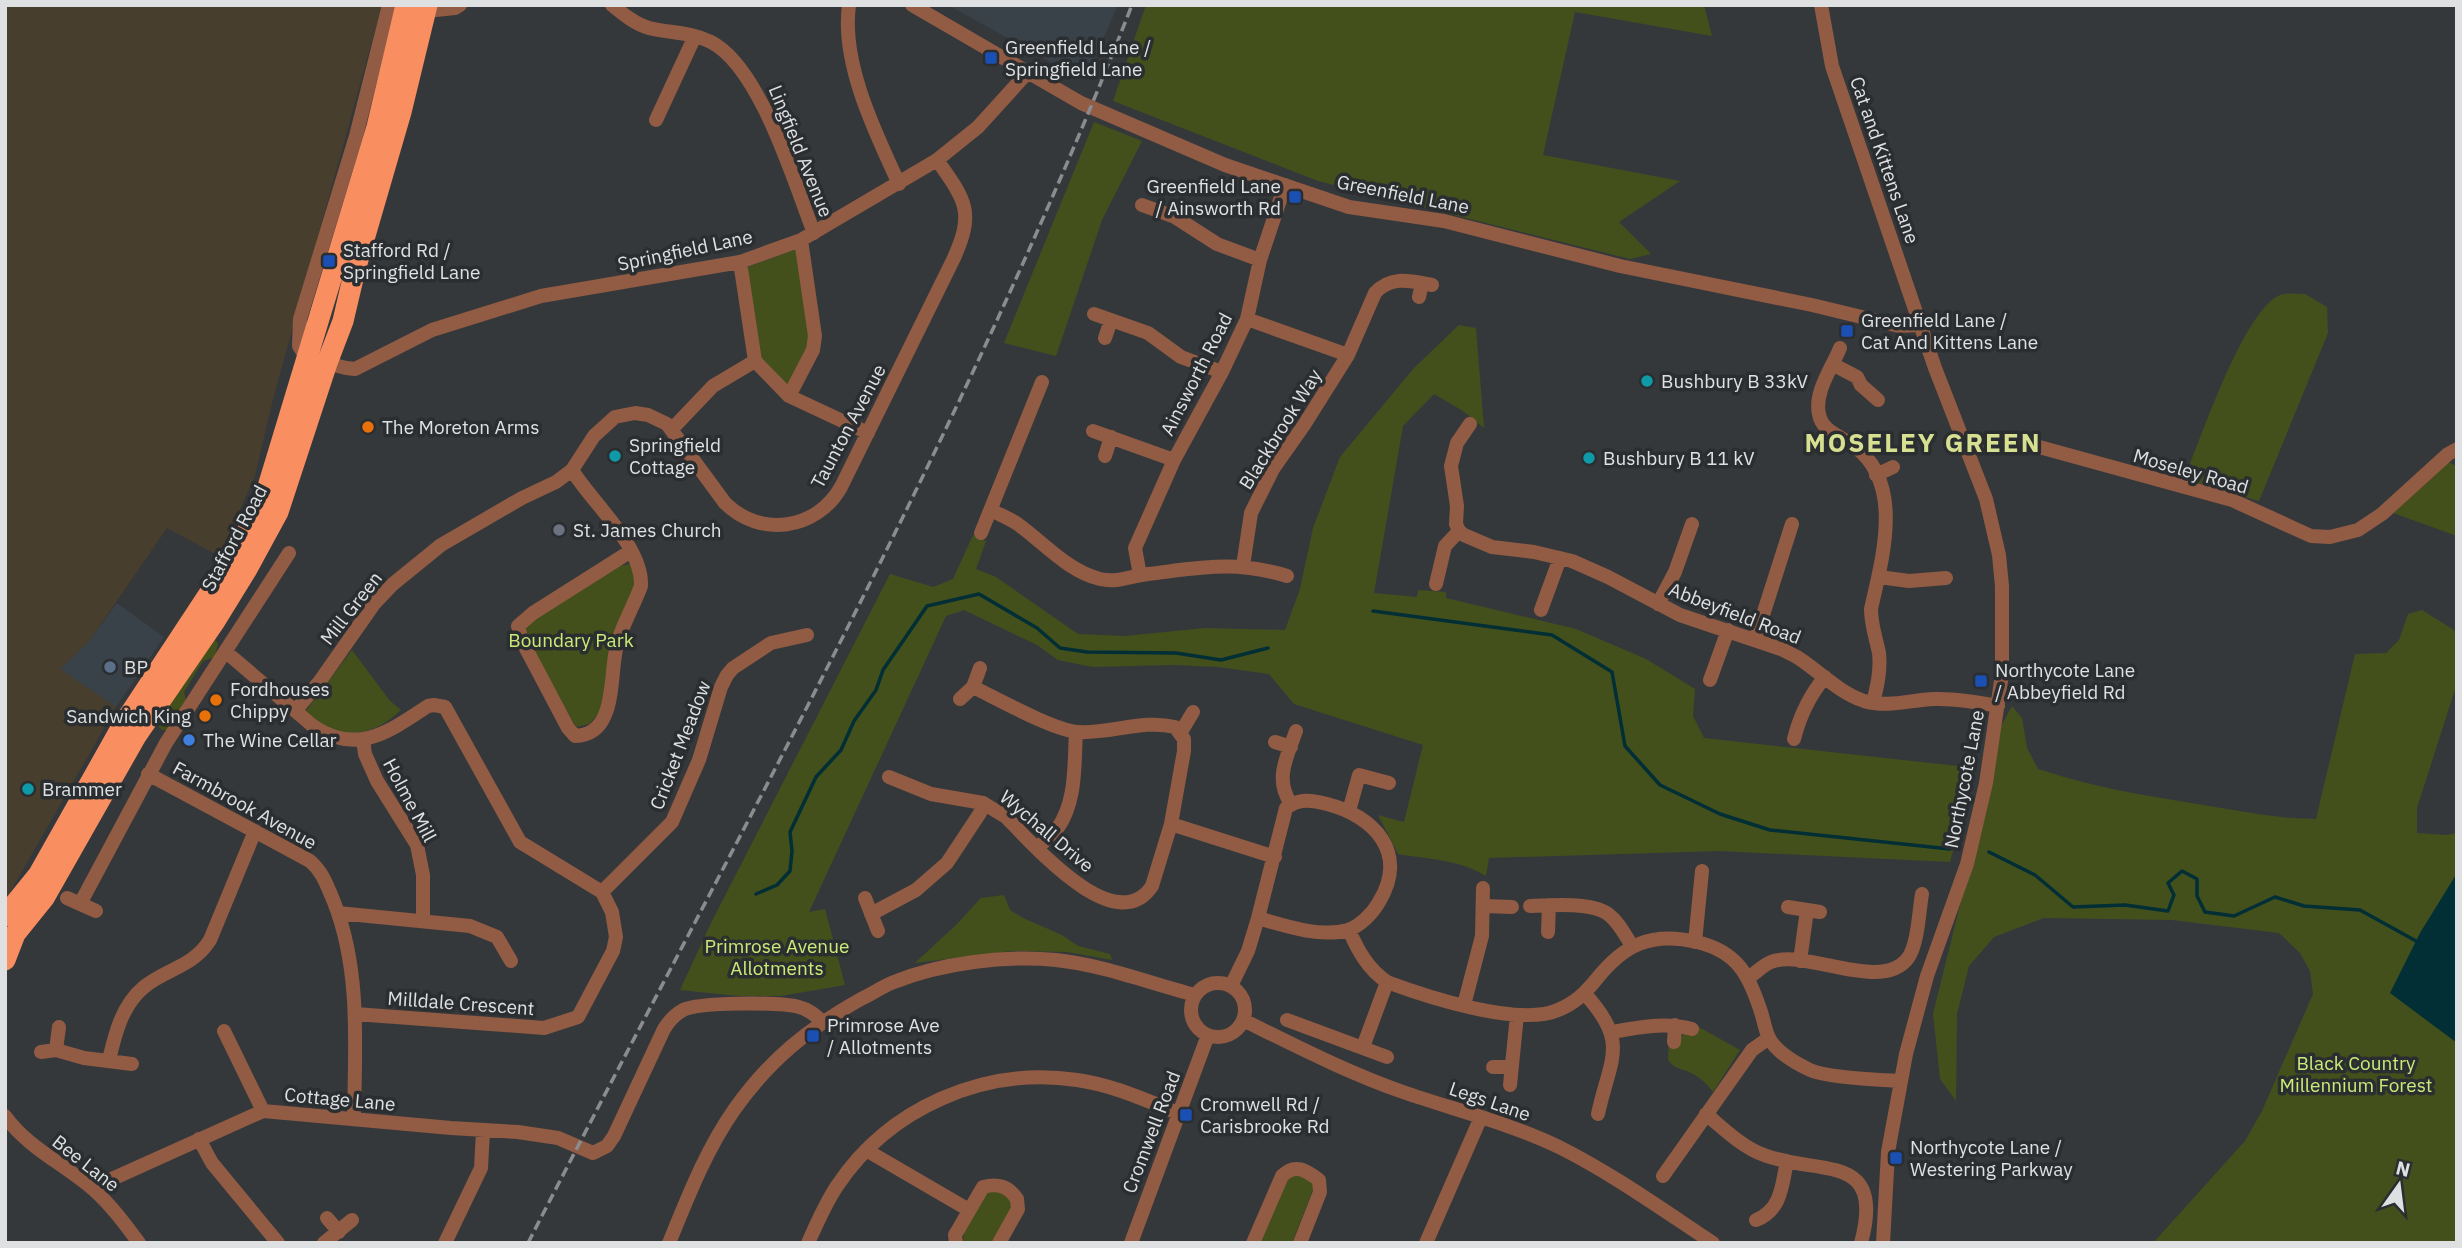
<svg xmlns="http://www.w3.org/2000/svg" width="2462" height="1248" font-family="'IBM Plex Sans',sans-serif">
<rect width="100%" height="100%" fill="#35383b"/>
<path fill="#3a4249" d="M948,5H1118L1085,81Z
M117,603L164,637L116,707L59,670L90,640Z"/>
<path fill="#483e2d" d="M5,5H382L273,399L255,476L219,556L167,528L90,640L60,669L116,707L5,901Z"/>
<path fill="#43501c" d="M1146,5H1704L1712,36L1575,12L1543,155L1680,181L1619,222L1651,254L1630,259L1318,181L1113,101Z
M1094,122L1142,141L1102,220L1056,356L1004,343Z
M802,247L811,348L788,390L757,359L745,268Z
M2305,294L2327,307L2328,333L2259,501L2184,479C2201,438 2242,315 2278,296C2285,292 2297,294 2305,294Z
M1459,325L1476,328L1484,428L1463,411L1434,394L1403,426L1374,593L1417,597L1418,590L1446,592V598L1576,629L1646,659L1695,689L1693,716L1704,738L1976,768L1950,862L1719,851L1489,858L1486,876C1461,860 1427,859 1398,854L1378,815L1404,822L1423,745L1294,704L1269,674L1218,667L1173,665L1092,667L1058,660L1037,645L964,610L946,616L809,912L825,909L845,985L781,996H738L680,990L711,923L890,574L933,587L953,579L973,535L986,541L976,569L996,577L1078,634L1124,636L1206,628L1285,630L1300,589L1313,528L1340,457L1414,368Z
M2447,461L2457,467V536L2393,513Z
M631,564L637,586L608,652L607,694L601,711L589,724L576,727L526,637L525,628L533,618L618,566Z
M2422,610L2457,632V683L2417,808V833L2447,835L2457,833V1243H2153L2245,1141L2262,1111L2313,994L2310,971L2300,953L2279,933L2172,920L2044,918L1994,937L1969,966L1957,1014L1956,1101L1940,1079L1933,1014L1961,901L1997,734L2012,706L2022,718L2027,748L2038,769C2092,787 2147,796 2203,805C2240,811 2278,819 2316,819L2355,654L2386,653L2399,640L2408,614Z
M213,638L218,643L215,657L203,661L184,692L186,701L169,730H162L156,724Z
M352,650L390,701L401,710C369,740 338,740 305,712Z
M1004,895L1010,910L1023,918L1062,935L1078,946L1110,954L1112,960L1067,952L1011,951L915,963L957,924L981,898Z
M1697,1026L1740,1050L1713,1092C1707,1084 1699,1076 1689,1072C1679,1068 1675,1069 1668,1060L1669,1041L1678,1042L1684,1033L1695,1035Z
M1296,1173L1313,1180L1314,1187L1292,1243H1259L1287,1177Z
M999,1187L1014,1200L1011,1216L993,1243H963L964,1231L990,1189Z"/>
<path fill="#022e36" d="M2457,873V1043L2390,993L2420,933Z"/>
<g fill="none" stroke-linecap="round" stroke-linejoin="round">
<path stroke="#022e36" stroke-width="3.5" d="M1373,611L1552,635L1612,672L1625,746L1660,785L1720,814L1770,830L1950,849
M1989,852L2035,875L2073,907L2125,905L2168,911L2174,895L2168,883L2182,871L2197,879V896L2205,912L2234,916L2275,897L2304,906L2360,910L2416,941
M756,894L777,885L790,871L792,851L790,832L816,777L841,750L854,721L876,690L883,670L927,606L979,594L1037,628L1060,648L1087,652L1176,653L1221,660L1268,648"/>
<path stroke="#915b44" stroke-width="14" d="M389,5L356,136L300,319L299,346L307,358L346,368L355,369L432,330L541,296L740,262L801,240L937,160L978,127L1028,72
M612,5C623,14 635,24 649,28C670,33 691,32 711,42C760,67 794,182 814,233
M849,5C841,63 875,132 899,184
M912,5L1081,103L1225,165L1349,207L1444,221L1620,266L1812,305L1899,326L1920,325
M1821,5L1832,66L1935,368L1986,499L1999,555L2002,586V674L1986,783L1967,864L1927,976L1906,1054L1888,1152L1883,1243
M426,11L455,8L460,5
M656,120L695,36
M1142,205L1175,217L1217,244L1260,260
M740,262L755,361L789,396L868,433
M1419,297L1422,283
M1094,314L1148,333L1181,357L1222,372
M1247,319L1348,355
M1105,338L1111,320
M1840,348C1832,368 1814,392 1819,414C1822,432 1841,436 1854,446C1905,483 1882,559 1871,609C1871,625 1876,638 1879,653C1881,670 1877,687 1873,703
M1834,365L1857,377L1861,385L1878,400
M789,396L813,350L815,336L801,240
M1470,424L1457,443L1451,466L1457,506L1456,524L1459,531L1464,535L1492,547L1534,552L1572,561L1608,577L1680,615L1781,649L1797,657C1819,671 1838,692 1864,701C1887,708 1910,700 1934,699C1955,698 1977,702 1998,706
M672,429L713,386L755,361
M1093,431L1174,460
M1968,450L1993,443L2021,442L2232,500L2311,536L2330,537L2358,530L2382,514L2448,454L2457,449
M1105,456L1111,437
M572,470C592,503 643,546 641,586C634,605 624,622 618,641C608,670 620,735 575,736L568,728L522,641L518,626L533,613L631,551
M1876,475L1893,467
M991,510C1000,515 1011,519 1019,525C1045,544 1068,571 1100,579C1118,583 1131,576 1148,574C1199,568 1235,560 1287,576
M981,533L1042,382
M1243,566L1251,513L1273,469L1304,425L1348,355L1375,293C1391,275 1411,281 1432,285
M1140,575L1135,548L1174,460L1222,372L1247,319L1260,260L1285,185
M1879,577L1909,581L1946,578
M1436,584L1445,546L1459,531
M1658,604L1675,572L1692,524
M1541,610L1560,558
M1755,640L1792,524
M226,652L313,726C357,756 390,731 428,706L434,705L445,707L520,842L602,892L612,912L616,937L613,951L578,1017L544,1028L355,1014
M1710,680L1728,630
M973,687C998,699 1053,730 1078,732C1111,734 1142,719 1175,727L1184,739V751L1171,824
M960,699L973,687L980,668
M296,710L320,681L374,604L393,584L441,545L522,498L556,482L572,470L594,436L615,417L635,413L648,415L667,424L725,503C760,538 817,530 841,487L953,260C975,212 966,201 937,160
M1181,732L1193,712
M1794,739C1800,715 1809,696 1825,677
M363,740L365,754L377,781L417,845L423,875V920
M1275,742L1291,747
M148,774L310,861C323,872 327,886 334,902C361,971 355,1046 354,1119
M889,777L931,794L983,803L1006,817C1032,843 1116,941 1152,886L1171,824L1275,857
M1291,804C1274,779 1287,757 1296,731
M1349,811L1359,775L1389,783
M1037,848C1043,842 1052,836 1057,829C1077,802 1074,763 1076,732
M602,892L672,822L699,760L721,687L727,675L733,668L771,643L807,635
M67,898L96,911
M865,898L878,931
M80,904L166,743L289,553
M1484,906L1512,907
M1530,906C1551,905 1591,902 1608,914C1619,922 1625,935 1632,946
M1788,907L1820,912
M338,913L470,926L497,937L511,961
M871,914L916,890L947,863L980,813L983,803
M1349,930C1358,951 1368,969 1387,982C1427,997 1519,1027 1558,1010C1575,1003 1584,994 1595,981C1623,945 1651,931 1697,942C1738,952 1749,975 1761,1012C1764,1021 1765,1030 1769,1038C1777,1053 1795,1063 1810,1070C1828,1078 1879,1080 1900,1081
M1548,932L1549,905
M1695,942L1702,871
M1800,961L1807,910
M1749,977C1756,973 1763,965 1771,962C1805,948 1881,994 1908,958C1918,944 1919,911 1922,894
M1191 1010a27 27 0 1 1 54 0a27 27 0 1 1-54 0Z
M1231,986L1248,951L1258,918L1286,808C1299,798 1312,800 1327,804C1374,816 1409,853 1379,902C1373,913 1360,926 1348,930C1321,938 1285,926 1258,918
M1585,994C1630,1043 1610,1058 1598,1114
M1464,1005L1482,936L1483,888
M1243,1020C1296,1046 1348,1073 1403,1092C1455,1110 1509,1123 1559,1147C1613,1174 1663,1210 1713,1243
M1287,1020L1387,1057
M224,1031L263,1111
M1612,1032C1639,1027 1664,1022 1692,1029
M1674,1042L1675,1025
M1363,1047L1387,982
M56,1050L59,1027
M41,1052L56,1050L84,1058L132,1064
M109,1060C115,1034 122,1005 144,987C167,968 192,968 210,940L255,831
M1493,1067H1510
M1510,1085L1517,1015
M1706,1114C1724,1129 1742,1147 1764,1155C1819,1176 1886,1151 1861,1243
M5,1116C28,1148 64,1164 93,1189C111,1205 125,1224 139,1243
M199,1139L212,1163L278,1243
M866,1150L969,1210
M1663,1176L1752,1050L1769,1038
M92,1188L263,1111L451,1128L518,1132L558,1138L593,1153L607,1146L614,1136L664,1029C669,1021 674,1015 683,1010C699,1002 781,1002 799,1007C808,1009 815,1015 822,1021
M327,1218L339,1232
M1756,1220C1782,1210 1782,1184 1787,1161
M324,1243L352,1220
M445,1243L481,1168L483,1131
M669,1243C688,1197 706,1150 734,1110C769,1060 809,1028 861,999C872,994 883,986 894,982C941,963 1006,955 1056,960C1103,965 1149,983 1195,995
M808,1243C817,1223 825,1204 837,1186C889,1108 984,1066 1077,1080C1113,1085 1145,1100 1178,1113
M956,1243L955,1235L983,1187C998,1183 1008,1186 1017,1199L1018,1209L999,1243
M1131,1243L1208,1035
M1253,1243L1282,1176C1295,1163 1306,1170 1319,1180L1320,1192L1300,1243
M1426,1243L1481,1117"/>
<path stroke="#f98f61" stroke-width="21" d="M5,916L39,874L124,723L232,559L264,500L377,127L406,5
M5,960L15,934L44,898L136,736L215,621L247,569L278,512L327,363L343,321L355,270L401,112L427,5"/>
<path stroke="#8a8c8f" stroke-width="3.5" stroke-dasharray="10 5" stroke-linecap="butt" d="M528,1243C737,835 964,434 1132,5"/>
</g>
<g fill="#1a4fb4" stroke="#2b2e30" stroke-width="2.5">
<rect x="984" y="51" width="14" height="14" rx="3.5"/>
<rect x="1288" y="190" width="14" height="14" rx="3.5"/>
<rect x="322" y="254" width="14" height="14" rx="3.5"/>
<rect x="1840" y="324" width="14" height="14" rx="3.5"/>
<rect x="1974" y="674" width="14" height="14" rx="3.5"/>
<rect x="806" y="1029" width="14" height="14" rx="3.5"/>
<rect x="1179" y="1108" width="14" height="14" rx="3.5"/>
<rect x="1889" y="1151" width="14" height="14" rx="3.5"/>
</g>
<g fill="#0f9aa8" stroke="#2b2e30" stroke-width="2.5">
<circle cx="1647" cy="381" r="7"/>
<circle cx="615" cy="456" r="7"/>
<circle cx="1589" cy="458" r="7"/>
<circle cx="28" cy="789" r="7"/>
</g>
<g fill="#e8710a" stroke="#2b2e30" stroke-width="2.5">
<circle cx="368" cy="427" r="7"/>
<circle cx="216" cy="700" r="7"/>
<circle cx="205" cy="716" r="7"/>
</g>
<circle fill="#6b7280" stroke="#2b2e30" stroke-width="2.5" cx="559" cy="530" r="7"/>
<circle fill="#5c6f8a" stroke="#2b2e30" stroke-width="2.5" cx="110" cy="667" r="7"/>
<circle fill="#3f7fe0" stroke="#2b2e30" stroke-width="2.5" cx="189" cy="740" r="7"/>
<g text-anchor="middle" stroke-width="7" stroke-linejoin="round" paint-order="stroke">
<g font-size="19" fill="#dee0e2" stroke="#2b2e30" text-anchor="start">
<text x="1005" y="54">Greenfield Lane /<tspan x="1005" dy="22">Springfield Lane</tspan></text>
<text x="1281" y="193" text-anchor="end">Greenfield Lane<tspan x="1281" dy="22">/ Ainsworth Rd</tspan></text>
<text x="343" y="257">Stafford Rd /<tspan x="343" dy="22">Springfield Lane</tspan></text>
<text x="1861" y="327">Greenfield Lane /<tspan x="1861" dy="22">Cat And Kittens Lane</tspan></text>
<text x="1661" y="388">Bushbury B 33kV</text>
<text x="382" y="434">The Moreton Arms</text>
<text x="629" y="452">Springfield<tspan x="629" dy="22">Cottage</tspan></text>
<text x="1603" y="465">Bushbury B 11 kV</text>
<text x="573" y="537">St. James Church</text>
<text x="124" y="674">BP</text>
<text x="1995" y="677">Northycote Lane<tspan x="1995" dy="22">/ Abbeyfield Rd</tspan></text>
<text x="230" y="696">Fordhouses<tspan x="230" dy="22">Chippy</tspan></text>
<text x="191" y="723" text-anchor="end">Sandwich King</text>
<text x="203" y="747">The Wine Cellar</text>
<text x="42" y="796">Brammer</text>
<text x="827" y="1032">Primrose Ave<tspan x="827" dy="22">/ Allotments</tspan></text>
<text x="1200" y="1111">Cromwell Rd /<tspan x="1200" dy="22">Carisbrooke Rd</tspan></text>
<text x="1910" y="1154">Northycote Lane /<tspan x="1910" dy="22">Westering Parkway</tspan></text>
</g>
<g font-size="19" fill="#dee0e2" stroke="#2b2e30">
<text transform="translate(801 151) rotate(68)" y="7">Lingfield Avenue</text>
<text transform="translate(1885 160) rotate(71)" y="7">Cat and Kittens Lane</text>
<text transform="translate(1403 194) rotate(11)" y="7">Greenfield Lane</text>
<text transform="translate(685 250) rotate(-12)" y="7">Springfield Lane</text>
<text transform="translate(1196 374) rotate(-63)" y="7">Ainsworth Road</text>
<text transform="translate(848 426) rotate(-62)" y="7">Taunton Avenue</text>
<text transform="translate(1280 429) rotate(-58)" y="7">Blackbrook Way</text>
<text transform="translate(2191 471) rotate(16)" y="7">Moseley Road</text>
<text transform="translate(234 538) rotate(-62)" y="7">Stafford Road</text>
<text transform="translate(351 608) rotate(-52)" y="7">Mill Green</text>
<text transform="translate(1735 613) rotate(21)" y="7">Abbeyfield Road</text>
<text transform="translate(680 745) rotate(-69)" y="7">Cricket Meadow</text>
<text transform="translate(1964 779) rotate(-79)" y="7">Northycote Lane</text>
<text transform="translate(410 800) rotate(62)" y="7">Holme Mill</text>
<text transform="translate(245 805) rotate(29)" y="7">Farmbrook Avenue</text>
<text transform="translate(1047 831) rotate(40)" y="7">Wychall Drive</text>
<text transform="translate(461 1003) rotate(4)" y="7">Milldale Crescent</text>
<text transform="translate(340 1099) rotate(5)" y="7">Cottage Lane</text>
<text transform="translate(1490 1101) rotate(19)" y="7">Legs Lane</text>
<text transform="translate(1151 1132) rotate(-69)" y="7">Cromwell Road</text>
<text transform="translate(86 1163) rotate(38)" y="7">Bee Lane</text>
</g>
<g font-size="19" fill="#caeb77" stroke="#2b2e30">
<text x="571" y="647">Boundary Park</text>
<text x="777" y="953">Primrose Avenue<tspan x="777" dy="22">Allotments</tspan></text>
<text x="2356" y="1070">Black Country<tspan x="2356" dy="22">Millennium Forest</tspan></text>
</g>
<g font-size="26" font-weight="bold" letter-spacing="2" fill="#d7df91" stroke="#2b2e30">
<text x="1923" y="452">MOSELEY GREEN</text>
</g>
</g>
<rect width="2462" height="1248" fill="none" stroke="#dee0e2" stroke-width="14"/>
<g transform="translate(2399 1185) rotate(14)" stroke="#2b2e30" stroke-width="5" paint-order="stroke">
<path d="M0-5L12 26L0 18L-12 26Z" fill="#dee0e2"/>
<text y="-10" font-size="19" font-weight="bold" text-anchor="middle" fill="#dee0e2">N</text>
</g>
</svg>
